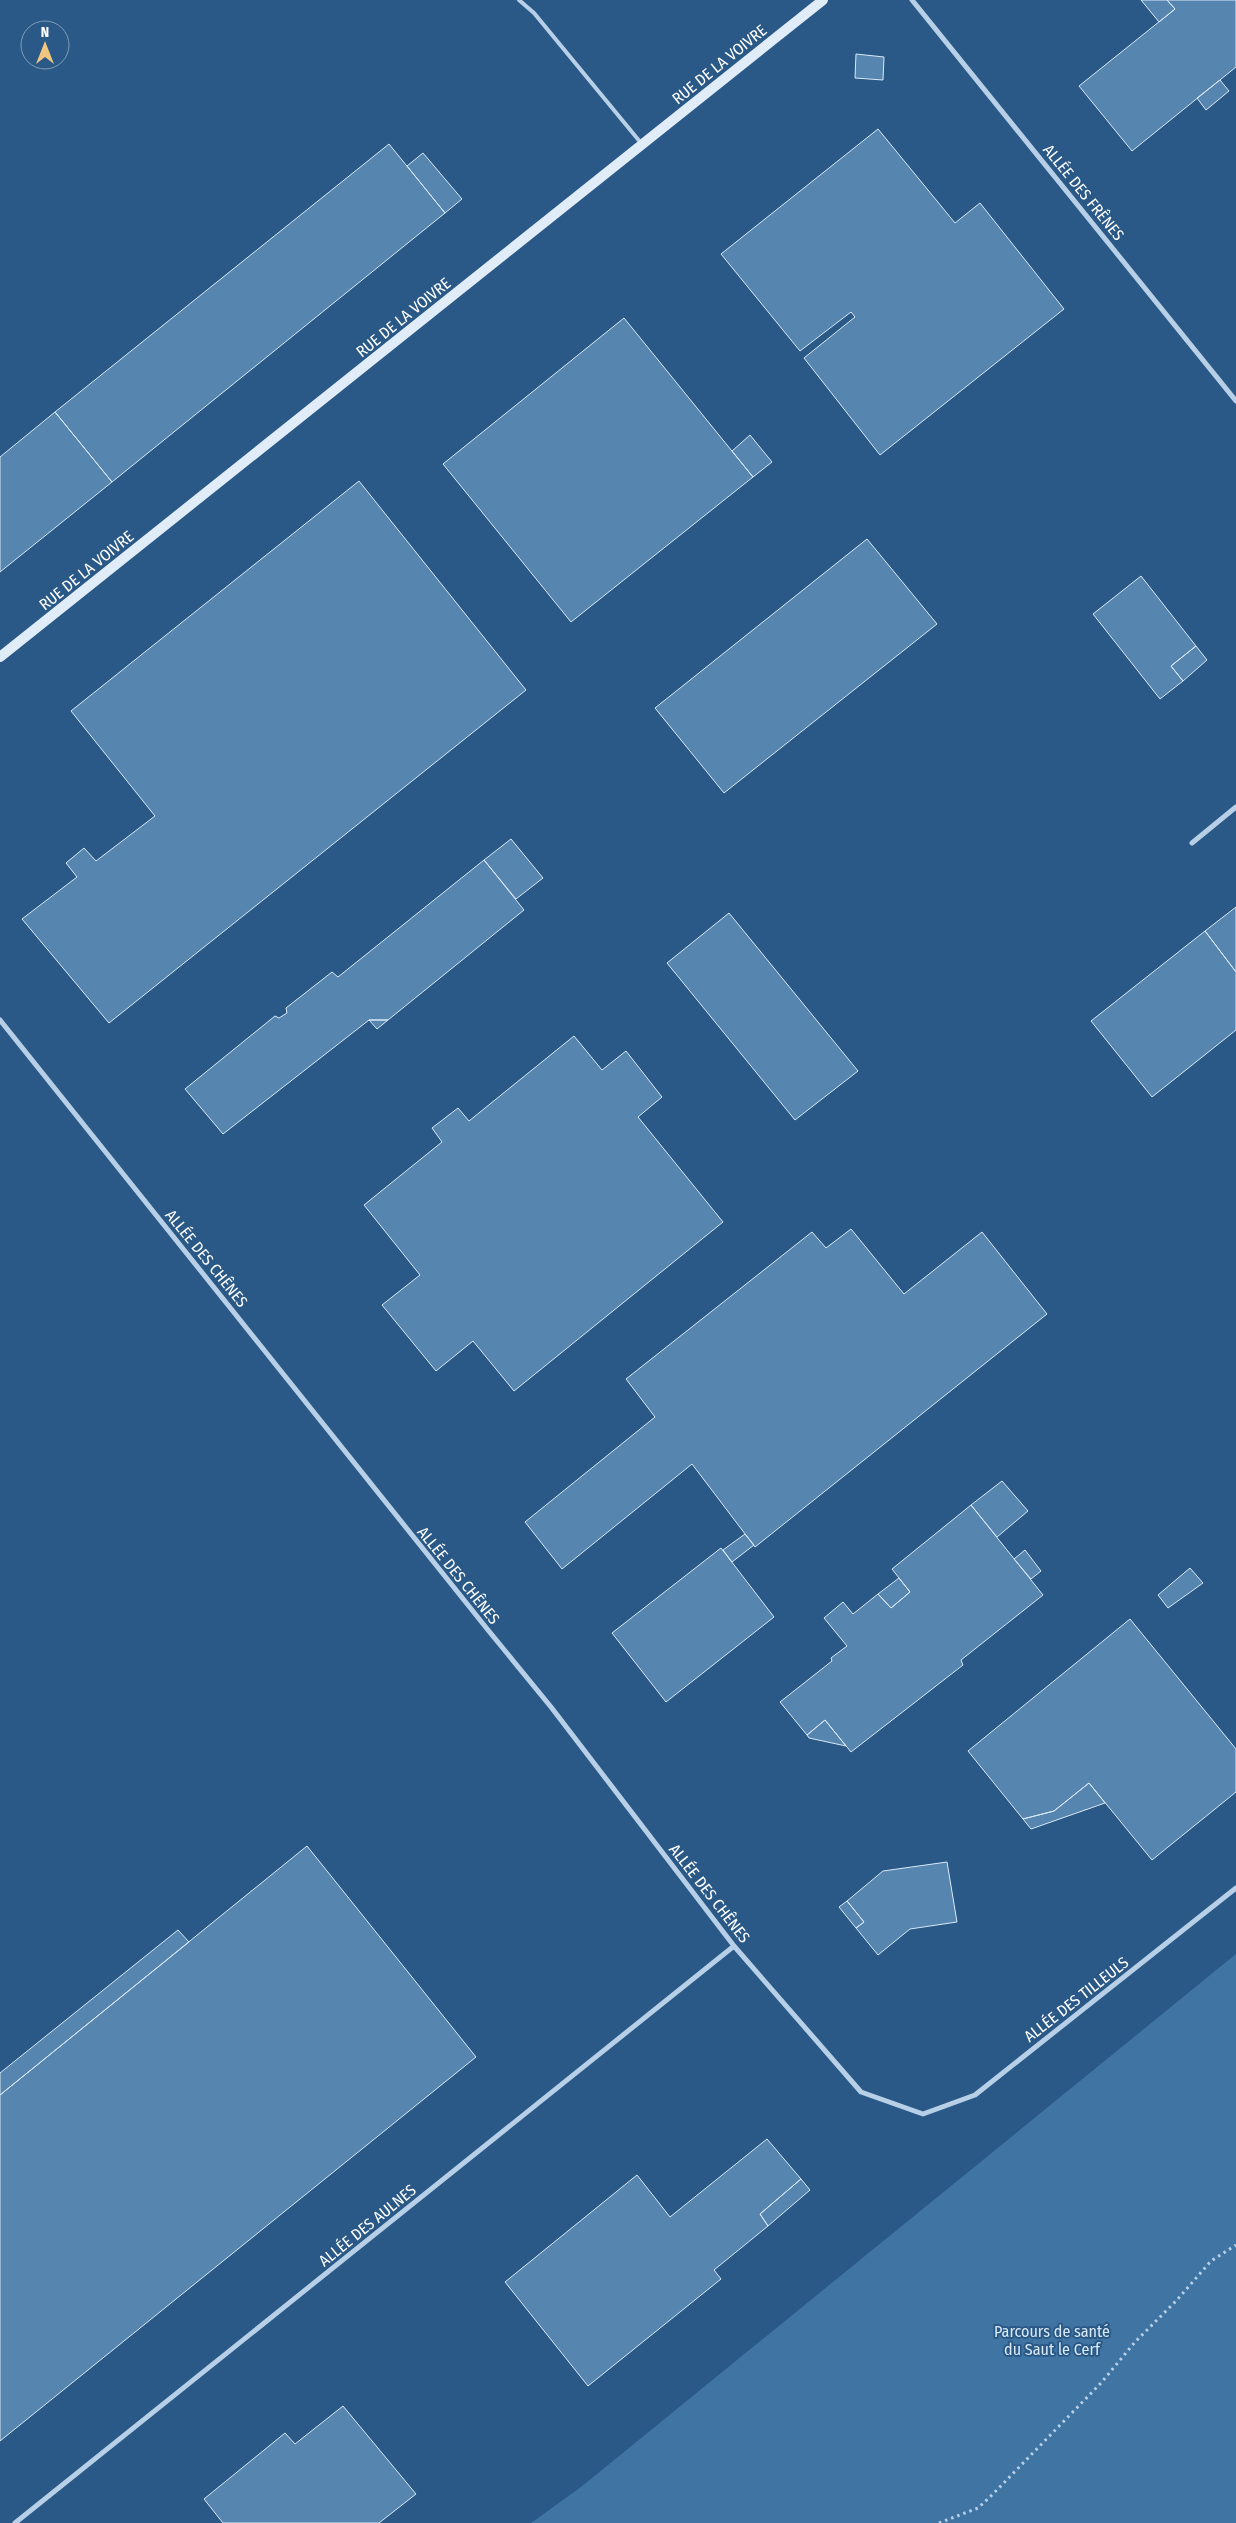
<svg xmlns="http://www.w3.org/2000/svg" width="1236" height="2523" font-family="'Fira Sans Condensed',sans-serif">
<rect width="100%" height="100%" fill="#2a5987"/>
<path fill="#3f74a3" d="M1236,1954V2523H531L581,2487Z"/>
<path fill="#5685b0" stroke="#dae9f6" d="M1141,0H1167L1175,9L1159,22Z
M1167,0H1236V67L1132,151L1079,86L1175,9Z
M856,54L884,57L883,80L855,78Z
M1220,80L1229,91L1206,110L1197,98Z
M878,129L955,223L980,203L1064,309L880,455L804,358L855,317L851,312L800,351L721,254Z
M389,144L445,213L112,482L55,412Z
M423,153L462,199L445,213L407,166Z
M624,318L753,477L571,622L443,464Z
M55,412L112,482L0,572V457Z
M750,435L772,462L753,477L732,451Z
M359,481L526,690L109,1023L22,919L77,877L66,863L84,848L96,861L155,816L71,711Z
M867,539L937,624L724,793L655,708Z
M1141,576L1196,646L1171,666L1183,681L1160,699L1093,614Z
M1196,646L1207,660L1183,681L1171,666Z
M511,839L543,878L516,899L484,860Z
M484,860L524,910L388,1020H369L223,1134L185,1089L275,1016L279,1018L287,1013L286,1008L332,972L338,977Z
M1236,907V972L1205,931Z
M729,913L858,1071L795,1120L667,963Z
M1205,931L1236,972V1030L1152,1097L1091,1021Z
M369,1020H388L377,1029Z
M574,1036L602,1070L626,1051L662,1097L638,1117L723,1222L514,1391L473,1341L436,1371L382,1305L420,1275L364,1205L442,1142L432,1128L458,1108L469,1121Z
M851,1229L904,1294L982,1232L1047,1314L755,1547L692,1464L562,1569L525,1522L655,1417L626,1379L812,1232L826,1248Z
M1002,1481L1028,1511L997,1537L971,1505Z
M971,1505L1043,1595L961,1660L963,1665L851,1752L825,1720L807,1735L780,1702L832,1661L831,1658L847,1646L824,1618L843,1602L853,1614L878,1594L891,1608L910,1592L892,1569Z
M745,1534L754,1545L732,1562L723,1550Z
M721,1548L774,1617L666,1702L612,1633Z
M1025,1550L1041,1571L1031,1579L1014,1559Z
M1190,1568L1203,1583L1168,1608L1158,1595Z
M899,1578L910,1592L891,1608L878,1594Z
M1130,1619L1236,1749V1792L1152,1860L1089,1783L1054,1811L1023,1819L968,1751Z
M825,1720L846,1746L809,1738L807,1735Z
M1089,1783L1105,1803L1031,1829L1023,1819L1054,1811Z
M307,1846L476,2057L0,2441V2095Z
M947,1862L957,1922L910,1929L878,1955L856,1928L864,1922L847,1901L883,1871Z
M847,1901L864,1922L856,1928L839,1907Z
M178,1930L189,1942L0,2095V2073Z
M767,2139L801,2179L760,2214L768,2226L714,2270L721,2279L588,2386L505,2282L637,2175L670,2217Z
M801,2179L810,2190L768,2226L760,2214Z
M343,2406L416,2494L379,2523H223L204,2499L285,2433L295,2444Z"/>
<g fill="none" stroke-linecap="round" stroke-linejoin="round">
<path stroke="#b7d0e8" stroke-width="3" stroke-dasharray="2.5 4" stroke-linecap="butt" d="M939,2523L978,2508L993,2494L1101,2383L1135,2342L1176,2301L1211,2261L1236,2245"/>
<path stroke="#b7d0e8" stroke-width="4" d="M519,0L534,13L641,143"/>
<path stroke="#b7d0e8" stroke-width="5" d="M912,0L1236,401
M1192,843L1236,807
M0,1020L488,1630L551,1707L734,1946L861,2092L923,2114L975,2095L1236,1888
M15,2523L734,1946"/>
<path stroke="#e0ecf7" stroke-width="10" d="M0,657L823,0"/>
</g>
<g text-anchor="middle" stroke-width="4" stroke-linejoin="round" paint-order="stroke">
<g font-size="16" fill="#fff" stroke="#2a5987">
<text transform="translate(719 64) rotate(-39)" y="6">RUE DE LA VOIVRE</text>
<text transform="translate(1084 192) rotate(51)" y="6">ALLÉE DES FRÊNES</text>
<text transform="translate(403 317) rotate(-39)" y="6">RUE DE LA VOIVRE</text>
<text transform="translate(86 570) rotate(-39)" y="6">RUE DE LA VOIVRE</text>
<text transform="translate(207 1258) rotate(51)" y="6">ALLÉE DES CHÊNES</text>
<text transform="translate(459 1575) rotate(51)" y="6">ALLÉE DES CHÊNES</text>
<text transform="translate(710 1893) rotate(52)" y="6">ALLÉE DES CHÊNES</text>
<text transform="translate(1076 1999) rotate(-38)" y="6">ALLÉE DES TILLEULS</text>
<text transform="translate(367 2225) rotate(-39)" y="6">ALLÉE DES AULNES</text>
</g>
<g font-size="16" fill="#dae9f6" stroke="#2a5987">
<text x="1052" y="2337">Parcours de santé<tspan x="1052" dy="18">du Saut le Cerf</tspan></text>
</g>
</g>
<g transform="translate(45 45)"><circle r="24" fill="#2a5987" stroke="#7f9bb7"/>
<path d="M0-4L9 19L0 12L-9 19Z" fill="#eec67f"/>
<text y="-8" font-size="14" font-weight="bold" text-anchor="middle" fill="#ffffff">N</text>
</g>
</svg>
